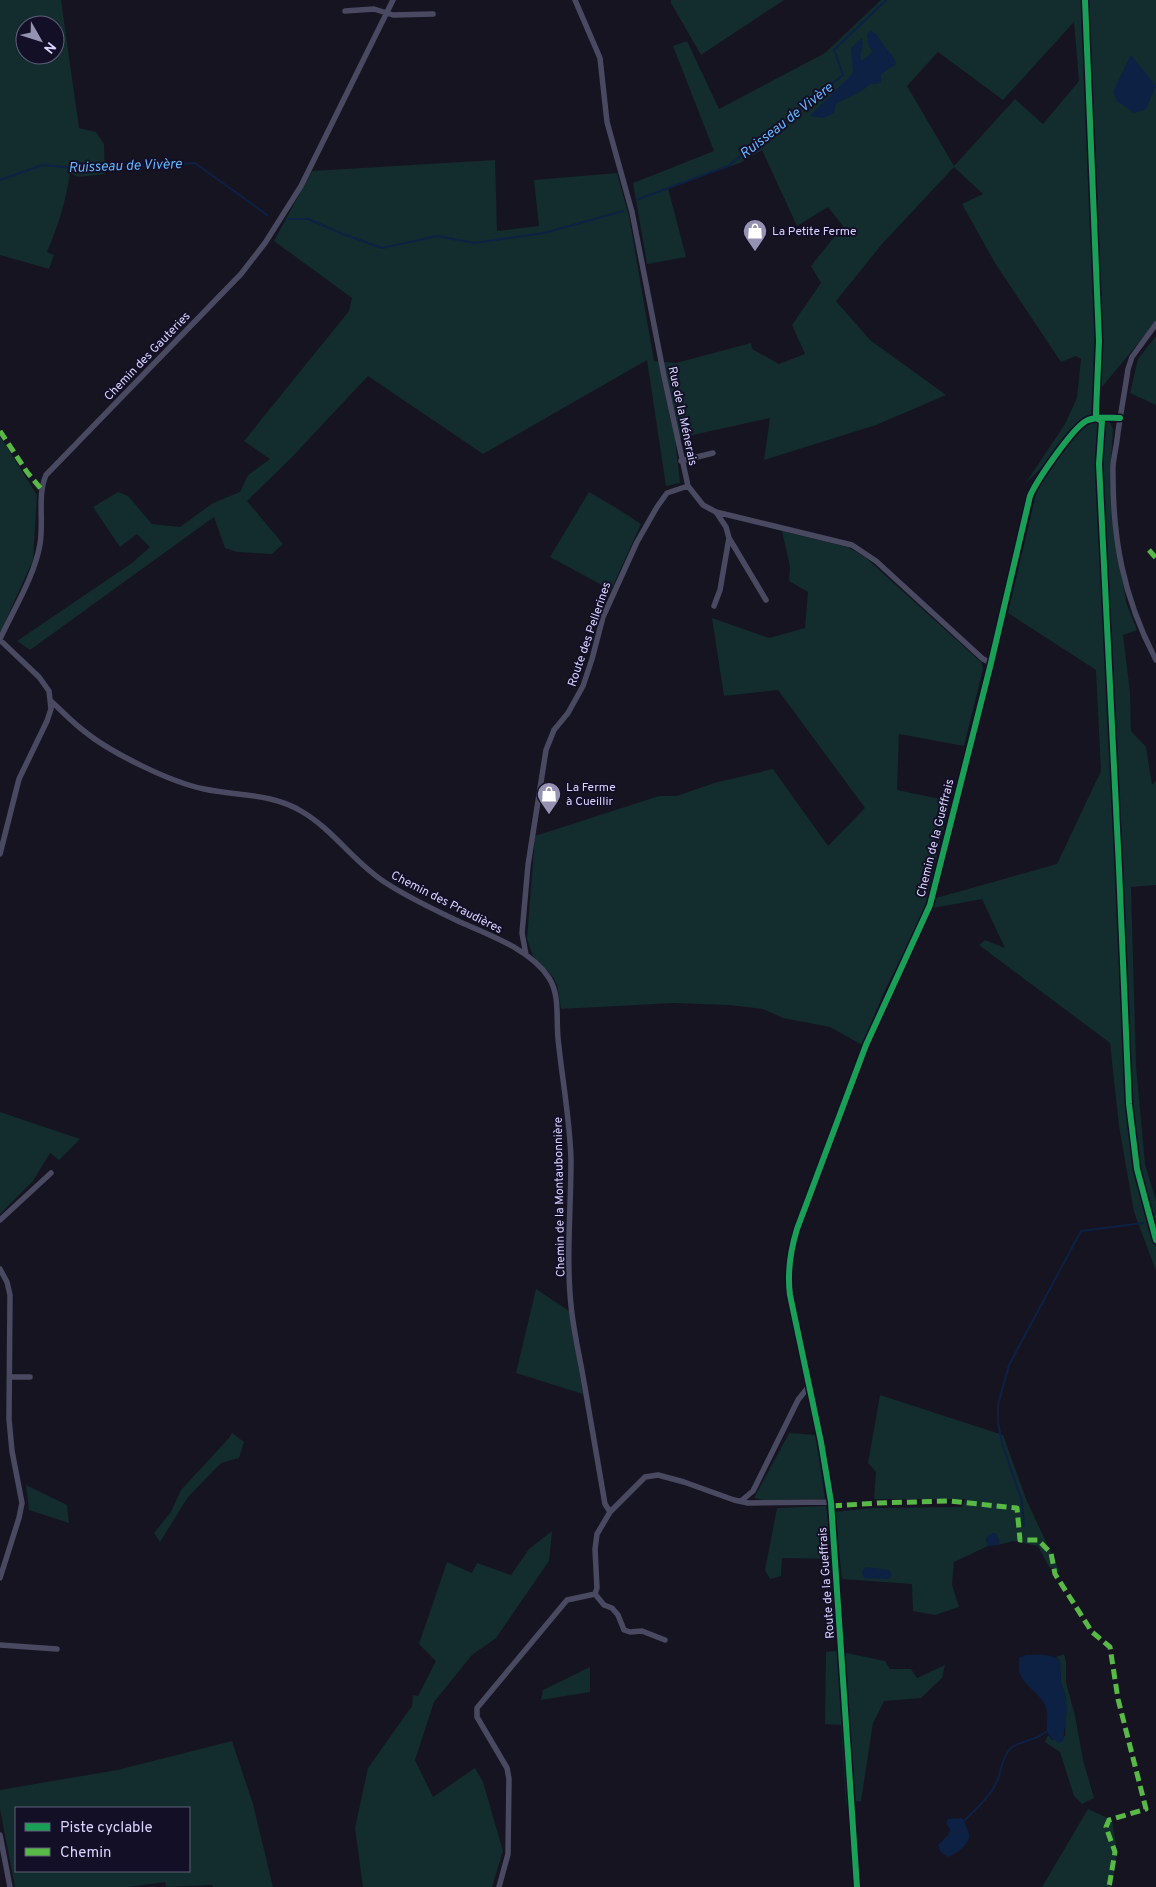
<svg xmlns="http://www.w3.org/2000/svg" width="1156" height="1887" font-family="Overpass,sans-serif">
<rect width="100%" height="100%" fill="#161421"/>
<path fill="#132c2d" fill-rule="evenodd" d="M0,0H61L79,128L96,132L104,144L105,174L78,177L70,173C66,201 58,226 47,252L54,255L49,269L0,255ZM25,25H55V55H25Z
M671,0H784L701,55L671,3Z
M881,0H1156V322L1102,387L1099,412L1110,423L1113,429L1111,461L1112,512L1126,602L1137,630L1123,635L1130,692L1131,731L1146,747L1152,785L1156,781V885L1131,887L1136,1066L1145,1164L1156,1201V1271L1134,1212L1119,1126L1110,1043L979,945L985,940L1005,948L982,899L933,908L936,898L1057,864L1101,771L1096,670L1008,613L1037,490L1048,474L1042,467L1025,484L1065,424L1077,398L1081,359L1076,356L1061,362L995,263L962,204L983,194L954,167L882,244L836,301L870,340L946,395L876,425L764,460L770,418L675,439L680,483L666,486L647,360L483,454L368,376L292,457L247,501L283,544L272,554L237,552L225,548L214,517L30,650L17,641L132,563L150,547L137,534L120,547L93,507L118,492L128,496L152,524L180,527L213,503L240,492L248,475L270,459L244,441L349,311L352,298L274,241L312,171L495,160L497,231L539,226L534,180L617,173L629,216L654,361L676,363L751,343L752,349L779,364L805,354L792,325L821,283L811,266L843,226L828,207L797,226L762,150L740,163L668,188L686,257L647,264L633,183L714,151L673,46L687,41L719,109L825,53ZM1074,22L1079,81L1043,124L1015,99L954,166L907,86L938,52L1003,100Z
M1156,336V405L1130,393L1138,359Z
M0,436L37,495L33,560L0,633Z
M589,492L618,509L641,524L611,590L550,557Z
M782,531L848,547L866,558L982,663L983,669L964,746L899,734L897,790L950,801L923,915L885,990L862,1045L830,1027L783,1018L763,1009L729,1005L673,1003L561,1009L557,985L553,977L533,956L527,939L535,836L659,796H677L714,783L773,769L828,846L865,808L778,690L724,696L712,618L769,638L805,628L808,592L789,581L790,567Z
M0,1112L80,1139L59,1160L50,1153L33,1181L0,1214Z
M536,1289L569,1311L583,1394L516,1373Z
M880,1395L1003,1435L1026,1499L1060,1572L1049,1567L1038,1546L1013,1541L998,1545L999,1540L996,1534L993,1533L986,1539L988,1546L954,1562L952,1585L959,1607L935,1615L913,1611L912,1584L842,1579L835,1512L873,1508L962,1507L965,1499H874L876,1472L868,1463Z
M232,1433L244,1442L239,1458L221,1463L188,1497L160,1542L154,1533L171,1512L181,1490L229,1438Z
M789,1433L816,1435L825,1499L764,1500L754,1498Z
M26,1485L67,1505L69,1523L29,1510Z
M826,1506L833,1559L782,1558L781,1576L770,1579L765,1570L777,1508Z
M552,1531L549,1561L496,1638L472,1655L434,1702L415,1760L433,1797L475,1768L483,1782L503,1851L492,1887H363L355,1828L368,1768L412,1706L413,1695L418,1696L436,1661L419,1644L447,1562L472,1573L477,1563L511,1575L529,1549Z
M837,1651L885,1661L890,1669H911L917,1678L945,1665L942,1678L921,1698L884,1701L873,1723L861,1801L846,1803L841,1725L825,1724L826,1652Z
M1064,1654L1066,1662V1682L1075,1716L1083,1760L1094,1798L1082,1804L1074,1796L1060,1752L1045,1742L1048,1735L1052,1740L1065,1736L1066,1698L1061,1682L1060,1661L1056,1657Z
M590,1667V1692L541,1700L543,1690Z
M232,1741L253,1804L273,1887H213L212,1885L166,1887L165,1882L129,1887H15L0,1809V1790L117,1770ZM16,1808H189V1871H16Z
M1088,1809L1112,1820L1117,1851L1112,1887H1042Z"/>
<path fill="#0d2144" d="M871,31C880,35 879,40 885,47C890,53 893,56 896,62L895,65L881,74V82L876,84H870L863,90L836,104L834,113L824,118L810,116L853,73L851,48L862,38C864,47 859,52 861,61L873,52L869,47L867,34Z
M1131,55L1156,86L1146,109L1134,113L1117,101L1113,92Z
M993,1533L996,1534L999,1540L998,1545L988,1546L986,1540L988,1536Z
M866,1567L889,1570L892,1575L888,1579L864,1578L862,1571Z
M1026,1655C1037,1655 1051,1653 1060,1661L1061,1682L1066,1698L1067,1710L1063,1741L1059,1743C1038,1733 1052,1721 1045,1705C1039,1693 1025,1686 1020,1674C1018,1670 1019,1663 1019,1658Z
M962,1818C965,1823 970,1832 969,1838C967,1846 955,1854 948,1857L941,1852L938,1845L948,1835L950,1830L946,1823L948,1819Z"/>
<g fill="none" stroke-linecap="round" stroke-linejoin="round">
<path stroke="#0d2144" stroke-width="2" d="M0,180L42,165L87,169L195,163L267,215
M636,200L728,166L843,75L834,50L886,0
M289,219H308L343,234L382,248L437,236L474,243L544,233L623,211
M1024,1526L1022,1501L1002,1443L998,1422V1405L1009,1365L1081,1231L1143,1223
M964,1821C977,1808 991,1796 998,1779C1001,1771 1002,1761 1007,1753C1015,1740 1036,1742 1047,1731"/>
<path stroke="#4a4962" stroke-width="5.5" d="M575,0L600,58L607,122L632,212L664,376L688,486L703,505L716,512L852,545L876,561L983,659L991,663
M345,11L374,9L393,15L433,14
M1156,324L1132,357L1128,369C1125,390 1121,411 1118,432C1117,444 1114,455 1113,466C1112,538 1123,597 1156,660
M681,461L713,453
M716,512L726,527L729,538L766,600
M714,606L720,590L729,538
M0,639C14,609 35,575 40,544C44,521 37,496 46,475L241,274L265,243L301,186L393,0
M0,640L39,677L49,691L51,709L47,721L19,779L0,854
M51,701C62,711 72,722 84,731C111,753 170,782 204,789C237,796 271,793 301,811C334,830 354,863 386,883C409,898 435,910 460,922C490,935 531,950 549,978C560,995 556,1018 558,1038C562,1079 570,1119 571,1160C571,1208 566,1258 571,1305C573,1327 578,1349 582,1371C590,1415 597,1459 605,1504L610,1512
M526,955L522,933L528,865L546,750L554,730L568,713L583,686L592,659L603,617L637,542L657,507L667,493L688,486
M0,1220L51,1173
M0,1269L7,1282L10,1295L9,1419L12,1451L22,1503L19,1518L0,1578
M10,1377H30
M741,1501L753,1491L798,1400L809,1386
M595,1594L604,1605L612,1608L618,1615L624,1630L630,1632L642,1631L665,1640
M0,1645L57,1649
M0,1835L10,1887
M499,1887L508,1854L509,1779L507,1768L477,1717V1708L567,1600L595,1594L597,1588L595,1549L597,1534L610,1512L645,1477L658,1475L684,1482L734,1500L748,1503L831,1502
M857,1887L831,1502L821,1442L790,1295C787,1272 790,1252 797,1229L866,1045L930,905L991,663L1030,496C1037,480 1072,429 1086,421C1095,416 1110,418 1120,418"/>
<path stroke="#58b947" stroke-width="5" stroke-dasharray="10 5" stroke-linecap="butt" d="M0,431L27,472L42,490
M1149,550L1156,558
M832,1506L878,1503L949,1501L1017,1508L1020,1540H1038L1051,1553L1055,1574L1092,1632L1110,1647L1118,1699L1146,1809L1109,1820L1106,1827L1115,1852L1109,1887"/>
<g stroke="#130f26" stroke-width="9">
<path id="cycleway" d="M1085,0L1099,341L1096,412V418L1102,421L1099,464L1119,868L1129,1104L1137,1169L1156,1240
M857,1887L831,1502L821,1442L790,1295C787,1272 790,1252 797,1229L866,1045L930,905L991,663L1030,496C1037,480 1072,429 1086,421C1095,416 1110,418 1120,418"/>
</g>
<use href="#cycleway" stroke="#1a9f57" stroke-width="6"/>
</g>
<defs>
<g id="shop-pin" transform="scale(1.25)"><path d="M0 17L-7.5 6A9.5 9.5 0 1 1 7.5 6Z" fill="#9591b1" stroke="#130f26"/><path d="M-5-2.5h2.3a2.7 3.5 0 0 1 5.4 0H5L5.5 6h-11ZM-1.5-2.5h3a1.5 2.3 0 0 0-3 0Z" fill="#fff"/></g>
</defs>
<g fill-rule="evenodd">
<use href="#shop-pin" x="755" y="231"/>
<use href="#shop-pin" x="549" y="794"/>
</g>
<g text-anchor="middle" stroke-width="4" stroke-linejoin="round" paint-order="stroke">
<g font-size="12" fill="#d9d4ff" stroke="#130f26" text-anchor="start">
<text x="772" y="235">La Petite Ferme</text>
<text x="566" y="791">La Ferme<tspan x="566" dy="14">à Cueillir</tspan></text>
</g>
<g font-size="12" fill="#d9d4ff" stroke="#130f26">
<text transform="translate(147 356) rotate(-46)" y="4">Chemin des Gauteries</text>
<text transform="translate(683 416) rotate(78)" y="4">Rue de la Ménerais</text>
<text transform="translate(589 634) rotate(-71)" y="4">Route des Pellerines</text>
<text transform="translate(935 838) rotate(-76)" y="4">Chemin de la Gueffrais</text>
<text transform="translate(447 902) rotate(27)" y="4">Chemin des Praudières</text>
<text transform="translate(559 1197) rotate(-91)" y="4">Chemin de la Montaubonnière</text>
<text transform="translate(826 1583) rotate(-94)" y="4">Route de la Gueffrais</text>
</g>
<g font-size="14" font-style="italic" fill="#62b6ff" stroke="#130f26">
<text transform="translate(786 120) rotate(-38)" y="5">Ruisseau de Vivère</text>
<text transform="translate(125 165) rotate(-2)" y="5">Ruisseau de Vivère</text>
</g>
</g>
<rect x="15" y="1807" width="175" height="65" fill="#130f26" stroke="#625e7d"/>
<rect x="25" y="1823" width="25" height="8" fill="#1a9f57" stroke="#625e7d"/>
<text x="60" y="1832" font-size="15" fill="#d9d4ff">Piste cyclable</text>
<rect x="25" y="1848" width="25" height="8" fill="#58b947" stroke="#625e7d"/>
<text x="60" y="1857" font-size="15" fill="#d9d4ff">Chemin</text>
<g transform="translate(40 40) rotate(129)"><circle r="24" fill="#130f26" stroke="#625e7d"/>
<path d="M0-4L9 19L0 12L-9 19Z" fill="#9591b1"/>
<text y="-8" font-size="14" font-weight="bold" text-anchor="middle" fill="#d9d4ff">N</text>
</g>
</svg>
